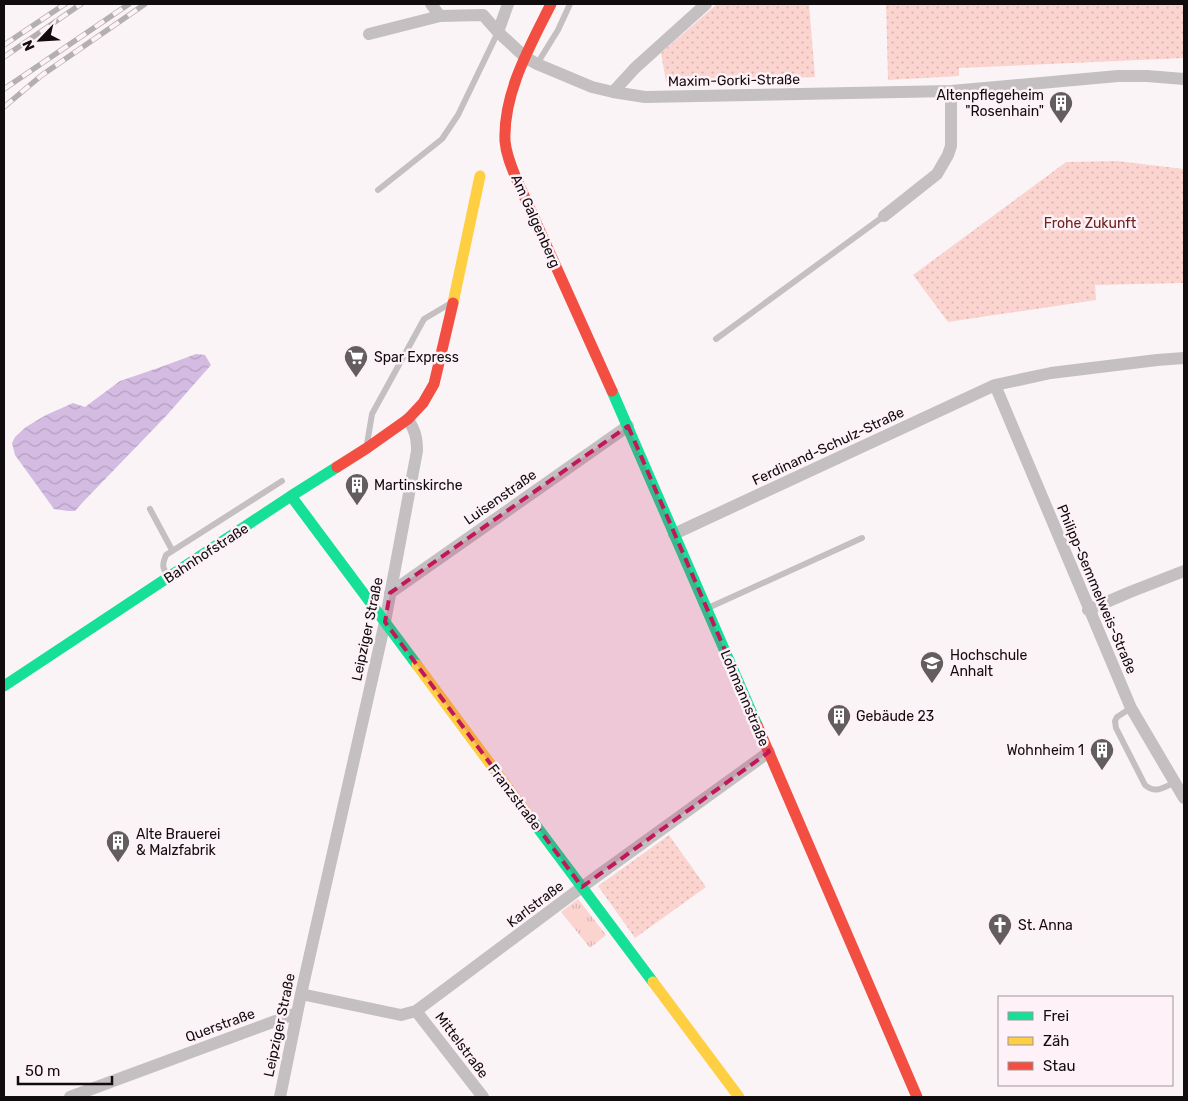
<svg xmlns="http://www.w3.org/2000/svg" width="1188" height="1101" font-family="Rubik,sans-serif">
<defs>
<pattern id="grass-tufts" width="24" height="20" patternUnits="userSpaceOnUse" patternTransform="scale(1.25)"><rect width="24" height="20" fill="#fbd4d0"/><path d="M3 7l-1-3M5 7V3M7 7l1-3M15 17l-1-3M17 17v-4M19 17l1-3" fill="none" stroke="#d6b5b1"/></pattern>
<pattern id="park-dots" width="8" height="8" patternUnits="userSpaceOnUse" patternTransform="scale(1.25)"><rect width="8" height="8" fill="#fbd4d0"/><path d="M2 2h.1M6 6h.1" fill="none" stroke="#d6b5b1" stroke-width="1.8" stroke-linecap="round"/></pattern>
<pattern id="water-waves" width="16" height="10" patternUnits="userSpaceOnUse" patternTransform="scale(1.25)"><rect width="16" height="10" fill="#d3bbe1"/><path d="M0 5q4-4 8 0t8 0" fill="none" stroke="#b4a0c0"/></pattern>
</defs>
<rect width="100%" height="100%" fill="#fbf4f7"/>
<path fill="url(#grass-tufts)" d="M578,899L606,935L590,948L561,912Z"/>
<path fill="url(#park-dots)" d="M717,4H809L815,77L666,82L661,53Z
M886,4H1184V58L959,68V76L888,80Z
M1117,161L1184,169V283L1095,285L1096,300L948,322L913,275L1066,162Z
M669,835L706,887L635,938L598,886Z"/>
<path fill="url(#water-waves)" d="M196,354L205,355L211,365L167,415L82,503L75,511H68L54,509L15,455L12,443L15,437L26,427L46,415L73,403L85,407L120,381L158,368Z"/>
<g fill="none" stroke-linecap="round" stroke-linejoin="round">
<path stroke="#c4c0c1" stroke-width="6" d="M537,64L558,30L570,4
M378,190L442,139L458,115L498,32
M716,339L884,216
M367,444L372,414L424,319L451,303
M150,509L172,550
M168,576C162,567 162,565 166,555L282,481
M708,608L862,538
M1131,708L1117,717L1115,721L1116,728L1145,785C1156,794 1163,788 1175,782"/>
<path stroke="#c4c0c1" stroke-width="12" d="M431,4L440,16L483,15L498,32
M508,4L498,32L525,57L537,64L592,87L613,92L645,97L951,91L1118,76H1147L1184,79
M369,34L440,16
M613,92L635,68L706,4
M884,216L937,174L948,155L951,146V91
M995,385L1131,708L1184,798
M674,534L995,385L1051,373L1157,360L1184,358
M390,593L628,426
M1088,610L1130,592L1184,571
M301,994L401,1015L416,1011L582,887L769,752
M416,1011L483,1097
M70,1097L297,1013
M280,1097L301,994L385,622L417,451C417,437 415,431 408,419"/>
<path stroke="#16e098" stroke-width="11" d="M612,391L757,725
M291,496L417,665
M4,686L291,496L337,467
M531,819L653,982"/>
<path stroke="#ffcf43" stroke-width="11" d="M453,303L480,176
M417,665L531,819
M653,982L739,1097"/>
<path stroke="#f24e42" stroke-width="11" d="M551,4C530,46 503,93 505,141C506,154 511,166 516,178L612,391
M337,467L367,448L408,419L423,403L434,384L453,303
M757,725L917,1097"/>
<g stroke="#b4b0b1" stroke-width="5.5">
<path id="rail" d="M4,45L65,4
M4,57L81,4
M4,89L129,4
M4,107L42,75L145,4"/>
</g>
<use href="#rail" stroke="#fef1f7" stroke-width="4" stroke-dasharray="11" stroke-linecap="butt"/>
</g>
<path fill="#c2185b" fill-opacity="0.2" stroke="#c2185b" stroke-width="4" stroke-dasharray="10 6" stroke-linejoin="round" d="M628,426L769,752L582,887L385,622L390,593Z"/>
<defs>
<g id="building-pin" transform="scale(1.25)"><path d="M0 17L-7.5 6A9.5 9.5 0 1 1 7.5 6Z" fill="#635d60" stroke="#fef1f7"/><path d="M-4-6H4V6H1V3H-1V6H-4ZM-2.5-4.3h1.7v1.8h-1.7ZM.8-4.3h1.7v1.8H.8ZM-2.5-1h1.7V.8h-1.7ZM.8-1h1.7V.8H.8Z" fill="#fff"/></g>
<g id="supermarket-pin" transform="scale(1.25)"><path d="M0 17L-7.5 6A9.5 9.5 0 1 1 7.5 6Z" fill="#635d60" stroke="#fef1f7"/><path d="M-6-5.5h2.5l.6 2H6L4.5 2H-2.5L-4.4-4H-6ZM-1.5 3.2a1.3 1.3 0 1 0 .1 0ZM3 3.2a1.3 1.3 0 1 0 .1 0Z" fill="#fff"/></g>
<g id="university-pin" transform="scale(1.25)"><path d="M0 17L-7.5 6A9.5 9.5 0 1 1 7.5 6Z" fill="#635d60" stroke="#fef1f7"/><path d="M0-5L7-2L0 1L-7-2ZM-4 1L0 2.5L4 1V4Q0 6-4 4Z" fill="#fff"/></g>
<g id="church-pin" transform="scale(1.25)"><path d="M0 17L-7.5 6A9.5 9.5 0 1 1 7.5 6Z" fill="#635d60" stroke="#fef1f7"/><path d="M-1.2-6h2.4v3.5h3.3v2.4h-3.3V6h-2.4V-.1h-3.3v-2.4h3.3Z" fill="#fff"/></g>
</defs>
<g fill-rule="evenodd">
<use href="#building-pin" x="1061" y="103"/>
<use href="#supermarket-pin" x="356" y="357"/>
<use href="#building-pin" x="357" y="485"/>
<use href="#university-pin" x="932" y="663"/>
<use href="#building-pin" x="839" y="716"/>
<use href="#building-pin" x="1102" y="750"/>
<use href="#building-pin" x="118" y="842"/>
<use href="#church-pin" x="1000" y="925"/>
</g>
<g text-anchor="middle" stroke-width="5" stroke-linejoin="round" paint-order="stroke">
<g font-size="14" fill="#110c0e" stroke="#fef1f7">
<text transform="translate(734 80) rotate(-1)" y="5">Maxim-Gorki-Straße</text>
<text transform="translate(536 221) rotate(66)" y="5">Am Galgenberg</text>
<text transform="translate(828 446) rotate(-25)" y="5">Ferdinand-Schulz-Straße</text>
<text transform="translate(500 497) rotate(-35)" y="5">Luisenstraße</text>
<text transform="translate(206 553) rotate(-33)" y="5">Bahnhofstraße</text>
<text transform="translate(1097 589) rotate(67)" y="5">Philipp-Semmelweis-Straße</text>
<text transform="translate(367 629) rotate(-78)" y="5">Leipziger Straße</text>
<text transform="translate(745 698) rotate(67)" y="5">Lohmannstraße</text>
<text transform="translate(515 797) rotate(53)" y="5">Franzstraße</text>
<text transform="translate(535 904) rotate(-37)" y="5">Karlstraße</text>
<text transform="translate(220 1025) rotate(-20)" y="5">Querstraße</text>
<text transform="translate(279 1025) rotate(-78)" y="5">Leipziger Straße</text>
<text transform="translate(462 1045) rotate(53)" y="5">Mittelstraße</text>
</g>
<g font-size="14" fill="#110c0e" stroke="#fef1f7" text-anchor="start">
<text x="1044" y="100" text-anchor="end">Altenpflegeheim<tspan x="1044" dy="16">"Rosenhain"</tspan></text>
<text x="374" y="362">Spar Express</text>
<text x="374" y="490">Martinskirche</text>
<text x="950" y="660">Hochschule<tspan x="950" dy="16">Anhalt</tspan></text>
<text x="856" y="721">Gebäude 23</text>
<text x="1084" y="755" text-anchor="end">Wohnheim 1</text>
<text x="136" y="839">Alte Brauerei<tspan x="136" dy="16">&amp; Malzfabrik</tspan></text>
<text x="1018" y="930">St. Anna</text>
</g>
<g font-size="14" fill="#6f211c" stroke="#fef1f7">
<text x="1090" y="228">Frohe Zukunft</text>
</g>
</g>
<rect width="1188" height="1101" fill="none" stroke="#110c0e" stroke-width="10"/>
<rect x="998" y="996" width="175" height="90" fill="#fef1f7" stroke="#9f959a"/>
<rect x="1008" y="1012" width="25" height="8" fill="#16e098" stroke="#9f959a"/>
<text x="1043" y="1021" font-size="15" fill="#110c0e">Frei</text>
<rect x="1008" y="1037" width="25" height="8" fill="#ffcf43" stroke="#9f959a"/>
<text x="1043" y="1046" font-size="15" fill="#110c0e">Zäh</text>
<rect x="1008" y="1062" width="25" height="8" fill="#f24e42" stroke="#9f959a"/>
<text x="1043" y="1071" font-size="15" fill="#110c0e">Stau</text>
<g transform="translate(40 40) rotate(245)" stroke="#fef1f7" stroke-width="4" paint-order="stroke">
<path d="M0-4L9 19L0 12L-9 19Z" fill="#110c0e"/>
<text y="-8" font-size="14" font-weight="bold" text-anchor="middle" fill="#110c0e">N</text>
</g>
<path d="M18 1076v8h94v-8" fill="none" stroke="#110c0e" stroke-width="2.5"/>
<text x="25" y="1076" font-size="15" fill="#110c0e" stroke="#fef1f7" stroke-width="4" paint-order="stroke">50 m</text>
</svg>
